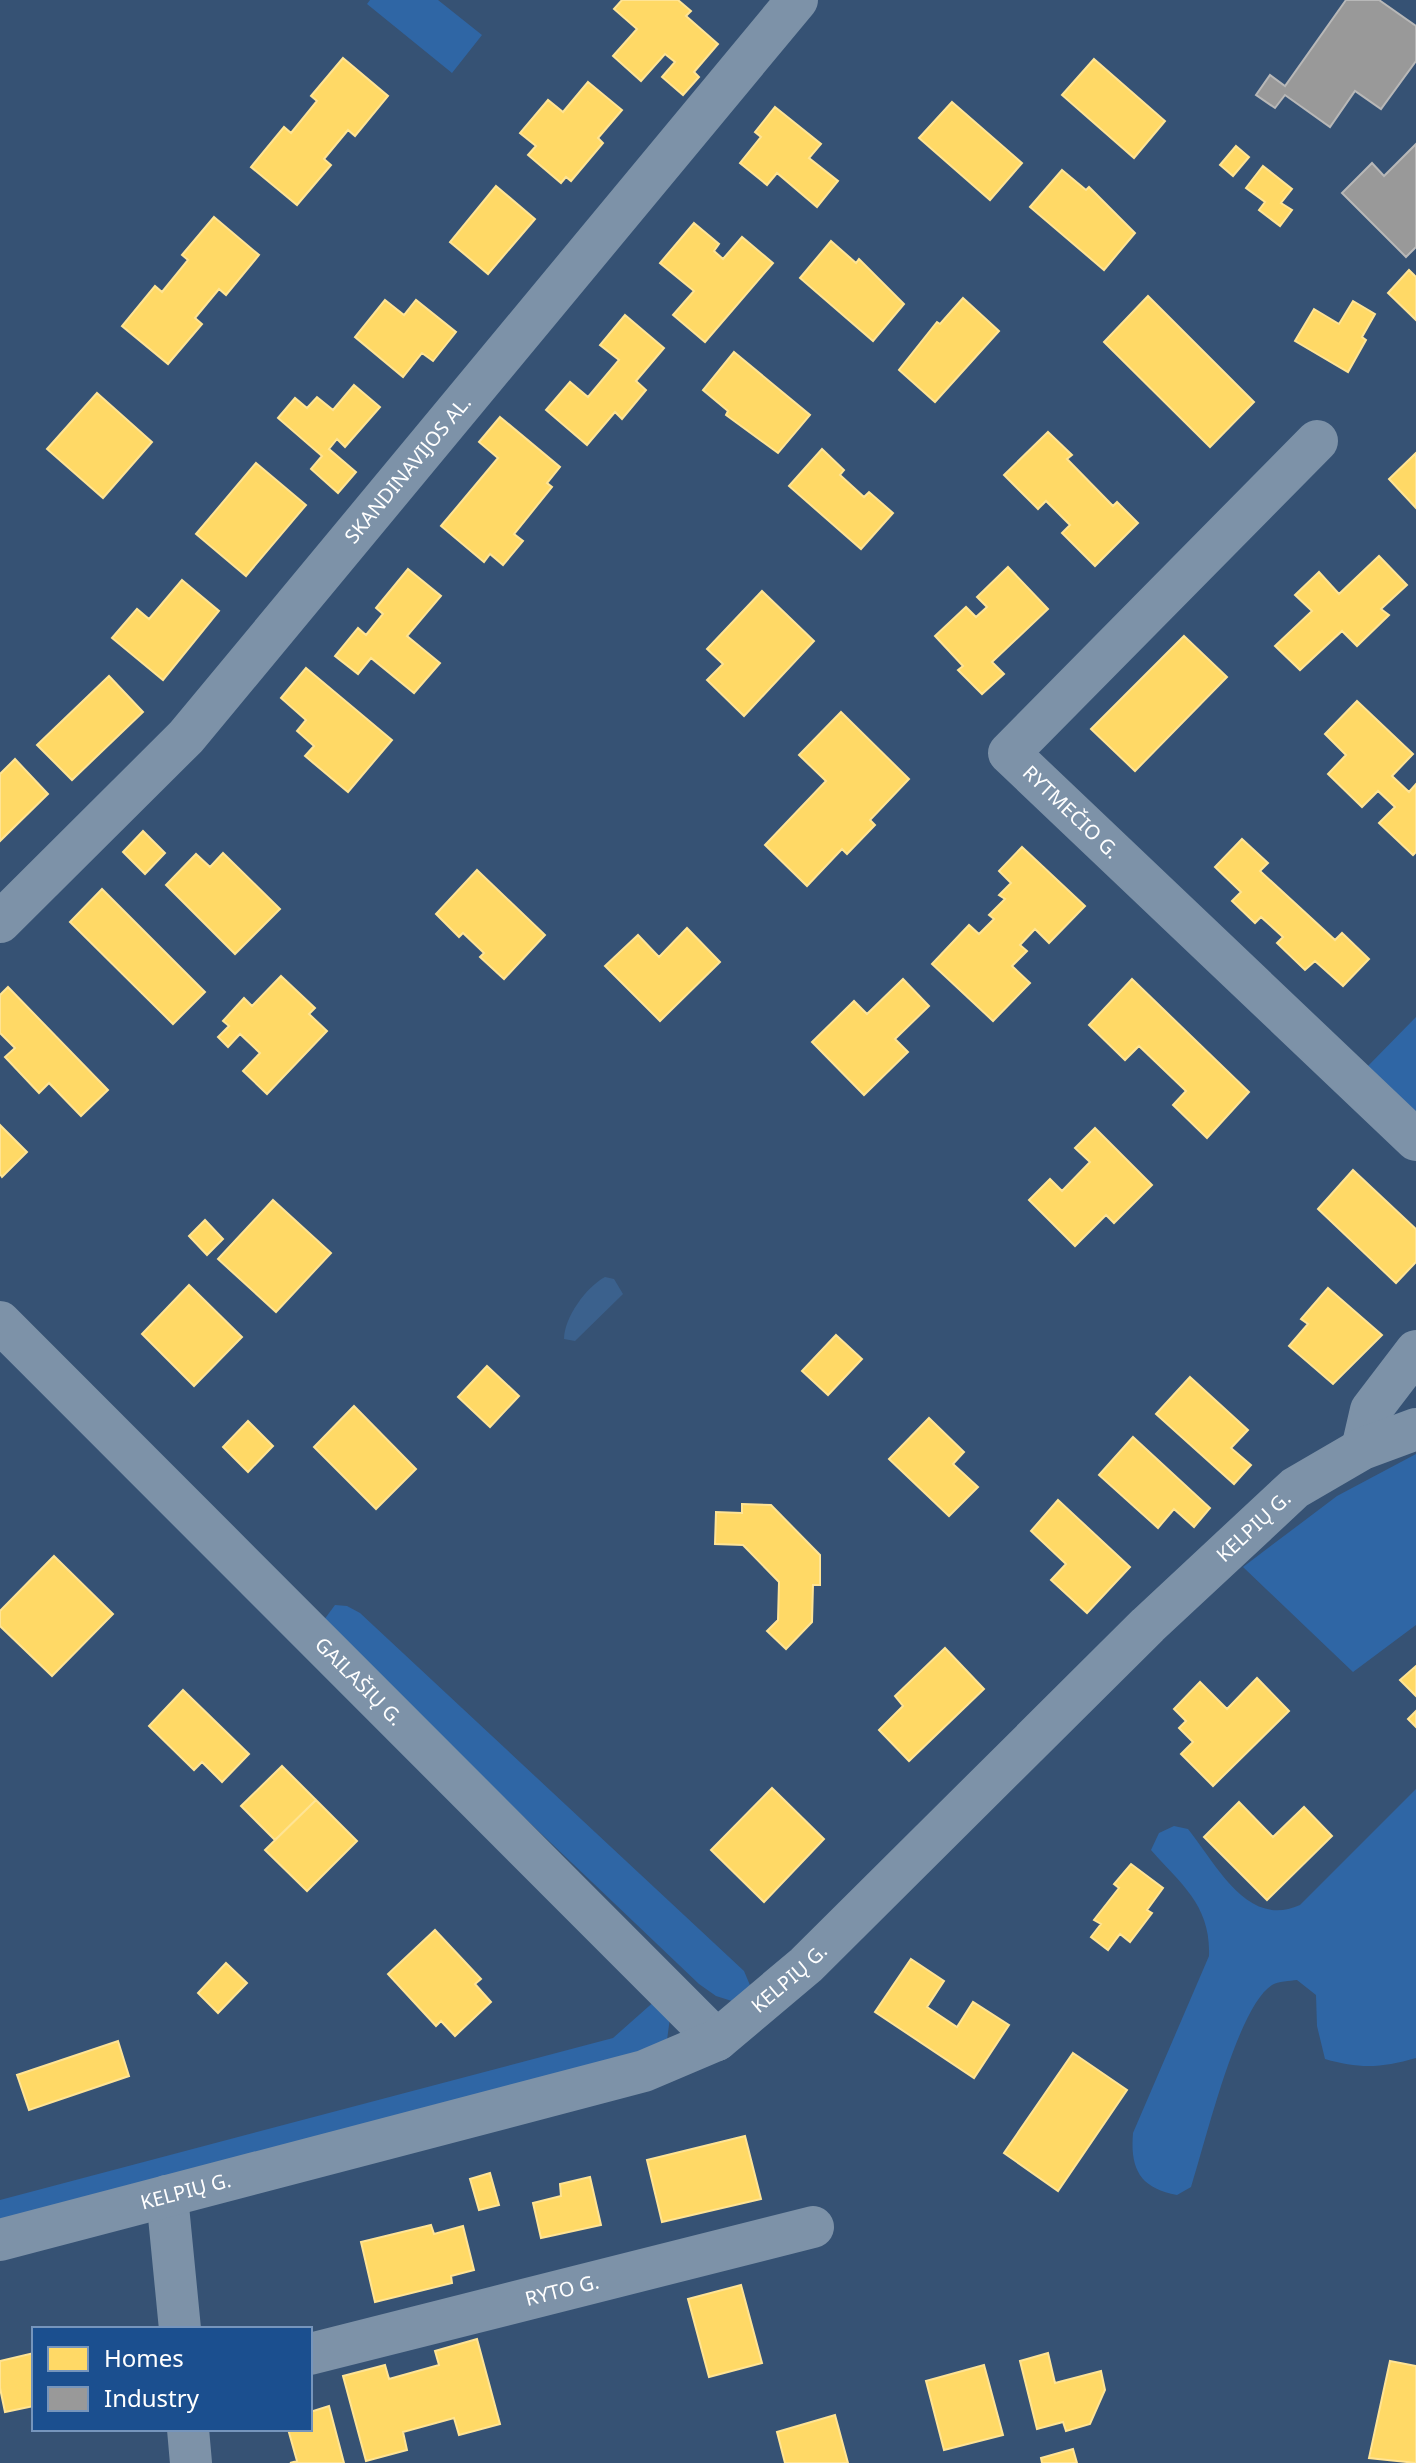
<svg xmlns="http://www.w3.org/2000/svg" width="1416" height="2463" font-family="'Noto Sans',sans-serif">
<rect width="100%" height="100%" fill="#365274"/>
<path fill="#2f66a5" d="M370,0H438L482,35L452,73L367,4Z
M1416,1017V1112L1366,1068Z
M1416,1454V1625L1353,1672L1243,1567L1337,1496Z
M335,1605L347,1606L360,1613L744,1971L752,1990L735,2002L716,1996L699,1984L321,1624Z
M1416,1789V2058C1382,2068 1359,2069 1325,2059L1317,2026L1316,1995L1297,1980C1290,1981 1278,1981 1272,1985C1237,2007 1205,2144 1191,2187L1177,2195C1140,2188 1130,2169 1133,2133L1209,1956C1211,1906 1182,1885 1151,1850L1159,1833L1174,1826L1188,1829C1217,1865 1247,1929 1300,1905Z
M657,1999L670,2018L667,2040L657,2050L0,2222V2200L613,2038Z"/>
<path fill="#3b618d" d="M605,1277L614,1279L623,1294L575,1341L564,1339C564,1318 586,1287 605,1277Z"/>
<path fill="#ffd966" stroke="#ffe494" stroke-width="2" d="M622,0H678L691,11L686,16L718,44L694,72L699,77L683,95L662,77L675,62L665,54L641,81L613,56L637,29L614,9Z
M343,58L388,96L355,136L348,130L324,159L331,165L297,205L251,167L284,127L291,133L317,101L311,96Z
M1094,59L1165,121L1134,158L1062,95Z
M588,82L622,110L598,138L603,143L571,181L566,177L561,183L528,155L536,146L520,133L548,100L563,112Z
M952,102L1022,163L990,200L919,138Z
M775,107L821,144L809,158L838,181L817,207L777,173L767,185L740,163L761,137L755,132Z
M1236,146L1249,157L1233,176L1220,165Z
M1263,166L1292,189L1281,203L1292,210L1280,226L1259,210L1265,202L1246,188Z
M1062,170L1086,190L1089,187L1135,233L1104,270L1030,207Z
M496,186L535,219L488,274L450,242Z
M214,217L259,255L226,295L219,289L195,318L202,324L168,364L122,326L155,286L162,292L188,260L182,255Z
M694,223L719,244L714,251L723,259L742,237L773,263L705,342L673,315L694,291L660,263Z
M831,241L856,263L859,259L904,304L873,341L800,278Z
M1409,270L1416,277V320L1388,293Z
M1148,296L1254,402L1210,447L1104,342Z
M963,298L999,331L935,402L899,370L937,322L940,324Z
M385,300L404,315L416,300L456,332L433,361L422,353L403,377L355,337Z
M1353,301L1375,314L1362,337L1366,340L1348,372L1295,341L1314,309L1339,324Z
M625,315L664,348L636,381L646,390L622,419L615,412L587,445L546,410L570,382L588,397L619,360L600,345Z
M734,352L810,415L778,453L726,415L728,411L703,390Z
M354,385L380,407L345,447L337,439L329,449L356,472L338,493L311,469L322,456L278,418L295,398L307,408L317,397L333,410Z
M97,393L152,442L103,498L47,449Z
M500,417L560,467L547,483L552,487L514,534L523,541L503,565L490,554L484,562L441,526L498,458L479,442Z
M1048,432L1072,455L1067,459L1113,506L1117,502L1138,523L1095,566L1062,533L1070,525L1046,501L1038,509L1004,475Z
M822,449L844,470L840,475L864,497L869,492L893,513L861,549L789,486Z
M1416,453V508L1389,479Z
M256,463L306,505L246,576L196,534Z
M1379,556L1407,585L1381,609L1389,615L1357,646L1342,631L1300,670L1275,646L1312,611L1295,595L1319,572L1339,594Z
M1008,567L1048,609L992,662L1004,674L982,694L958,670L963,666L935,636L966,607L976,617L987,607L977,597Z
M408,569L441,596L407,636L440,663L414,693L371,658L358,674L335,656L358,628L366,635L383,614L376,608Z
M182,580L219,611L163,680L112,638L137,609L149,619Z
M762,591L814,641L744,716L707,680L723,664L707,649Z
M1184,636L1227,677L1135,771L1091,729Z
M306,668L392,740L348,792L305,756L314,746L297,731L306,720L281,698Z
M109,676L143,712L72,780L37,745Z
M1357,701L1413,754L1392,776L1409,792L1416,784V852L1413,855L1379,823L1395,807L1378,791L1362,807L1328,774L1346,755L1325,734Z
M841,712L909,779L870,820L875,825L847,854L842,849L807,886L765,845L826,781L799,755Z
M15,759L48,794L0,841V774Z
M143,831L165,853L145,874L123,852Z
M1242,839L1268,863L1260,871L1335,940L1342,933L1369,959L1343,986L1315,961L1305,970L1277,943L1283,937L1261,917L1255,923L1232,901L1241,892L1215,867Z
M1022,847L1085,906L1049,943L1035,929L1020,945L1027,951L1012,966L1030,983L993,1021L932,964L969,925L979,934L994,919L989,915L1005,899L999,895L1011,883L999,871Z
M223,853L280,909L235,954L166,885L196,854L210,867Z
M477,870L545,935L504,979L480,957L484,953L463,933L459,937L436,914Z
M102,889L205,992L173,1024L70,922Z
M687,928L720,962L660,1021L605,966L638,935L659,957Z
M281,976L315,1008L309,1014L327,1031L267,1094L243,1071L260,1053L240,1034L228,1047L218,1037L229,1026L223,1021L244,998L252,1006Z
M903,979L929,1006L895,1039L908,1052L864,1095L812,1042L854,1001L867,1014Z
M1132,979L1249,1092L1207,1138L1173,1105L1186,1091L1139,1046L1125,1060L1089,1025Z
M8,987L108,1090L81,1116L49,1083L39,1093L5,1057L15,1048L0,1033V995Z
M0,1125L27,1152L2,1177L0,1174Z
M1095,1128L1152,1185L1114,1223L1106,1215L1075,1246L1029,1200L1050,1179L1062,1191L1090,1162L1075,1148Z
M1353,1170L1416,1229V1262L1396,1283L1318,1209Z
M273,1200L331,1253L276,1312L218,1259Z
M205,1220L223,1239L207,1255L189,1236Z
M189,1285L242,1337L194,1386L142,1334Z
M1328,1288L1382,1335L1333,1384L1289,1346L1308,1324L1301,1319Z
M836,1335L862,1359L828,1395L802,1371Z
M487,1366L519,1396L490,1427L458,1397Z
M1190,1377L1248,1430L1231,1448L1251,1465L1234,1484L1156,1414Z
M354,1406L416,1469L376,1509L314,1447Z
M929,1418L964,1452L953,1464L978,1487L949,1516L889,1459Z
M248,1421L273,1446L248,1472L223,1447Z
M1133,1437L1210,1508L1194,1527L1174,1509L1158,1528L1099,1475Z
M1058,1500L1130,1567L1087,1613L1051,1580L1066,1564L1031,1531Z
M742,1504L771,1505L820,1555V1585H813L812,1622L786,1649L767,1631L778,1620L779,1582L743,1545L715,1544L716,1512L742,1513Z
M54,1556L113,1614L52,1676L0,1626V1611Z
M945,1648L984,1689L909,1761L879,1730L903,1706L895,1696Z
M1416,1666V1696L1400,1680Z
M1257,1678L1289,1711L1213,1786L1181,1754L1193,1742L1179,1728L1186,1721L1174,1709L1200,1682L1227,1709Z
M183,1690L249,1754L222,1782L202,1762L194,1770L149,1726Z
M1416,1711V1727L1408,1719Z
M282,1766L316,1800L275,1840L241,1806Z
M772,1788L824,1839L764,1902L711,1850Z
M316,1800L357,1841L307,1891L265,1850Z
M1239,1802L1273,1837L1304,1807L1332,1836L1267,1900L1204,1837Z
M1131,1864L1163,1888L1147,1910L1152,1913L1130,1942L1120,1934L1108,1950L1091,1937L1101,1924L1094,1920L1119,1888L1114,1884Z
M435,1930L481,1979L475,1984L491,2002L455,2036L441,2021L436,2026L388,1974Z
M911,1959L944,1981L927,2007L957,2027L973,2002L1009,2025L974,2078L875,2012Z
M226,1963L247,1983L218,2013L198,1993Z
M118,2041L129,2076L29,2110L17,2075Z
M1073,2053L1127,2090L1058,2191L1004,2153Z
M745,2136L761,2199L662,2222L647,2160Z
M490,2173L499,2205L479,2210L470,2179Z
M590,2177L601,2225L541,2238L533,2203L561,2196L560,2184Z
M431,2225L434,2234L463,2226L474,2270L451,2276L452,2283L375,2302L361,2242Z
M741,2285L762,2363L709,2377L688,2299Z
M477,2339L500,2424L459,2435L454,2418L403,2432L407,2450L366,2461L343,2376L385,2365L389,2379L439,2365L435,2351Z
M34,2353V2406L5,2412L0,2388V2361Z
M1048,2353L1055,2383L1101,2371L1105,2390L1090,2424L1066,2431L1063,2422L1037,2429L1020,2361Z
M1390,2361L1416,2366V2463L1369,2458Z
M984,2365L1003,2435L944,2450L926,2381Z
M329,2406L344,2463H290L297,2461L288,2429H310V2412Z
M835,2415L848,2463H785L777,2432Z
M1073,2449L1077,2463H1042L1041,2458Z"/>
<path fill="#999" stroke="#b8b8b8" stroke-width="2" d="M1346,0H1379L1416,26V61L1381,109L1355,91L1330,127L1285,95L1275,108L1256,95L1270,75L1285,86Z
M1416,144V247L1406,257L1342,193L1372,163L1384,176Z"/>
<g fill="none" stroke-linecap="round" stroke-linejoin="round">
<g stroke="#7d92a8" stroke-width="42">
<path id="s1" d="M1317,441L1009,753L1416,1140"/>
<path id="s2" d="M0,922L186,737L797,0"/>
<path id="s3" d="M0,1322L717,2040"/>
<path d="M1362,1449L1371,1410L1416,1351"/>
<path d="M167,2196L180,2329"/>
<path id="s4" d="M0,2240L644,2071L717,2040L806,1965L1148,1625L1295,1488L1362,1449L1416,1429"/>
<path id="s5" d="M310,2354L813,2227"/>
<path d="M188,2429L191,2463"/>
</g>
</g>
<g text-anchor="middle" stroke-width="8" stroke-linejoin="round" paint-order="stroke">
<g font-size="20" fill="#fff" stroke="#1b4f8f">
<text dy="7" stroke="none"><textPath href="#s2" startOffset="610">SKANDINAVIJOS AL.</textPath></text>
<text dy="7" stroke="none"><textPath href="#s1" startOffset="524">RYTMEČIO G.</textPath></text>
<text dy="7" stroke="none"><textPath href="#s4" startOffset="1488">KELPIŲ G.</textPath></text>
<text dy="7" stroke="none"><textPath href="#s3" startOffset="508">GAILAŠIŲ G.</textPath></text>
<text dy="7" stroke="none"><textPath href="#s4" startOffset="840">KELPIŲ G.</textPath></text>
<text dy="7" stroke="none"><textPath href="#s4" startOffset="192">KELPIŲ G.</textPath></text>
<text dy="7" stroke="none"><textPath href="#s5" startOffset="260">RYTO G.</textPath></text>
</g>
</g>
<rect x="32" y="2327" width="280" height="104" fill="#1b4f8f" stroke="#7695bc" stroke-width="2"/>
<rect x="48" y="2347" width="40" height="24" fill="#ffd966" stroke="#7695bc" stroke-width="2"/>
<text x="104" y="2367" font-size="24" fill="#ffffff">Homes</text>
<rect x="48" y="2387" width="40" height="24" fill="#999999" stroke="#7695bc" stroke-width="2"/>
<text x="104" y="2407" font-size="24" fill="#ffffff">Industry</text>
</svg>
